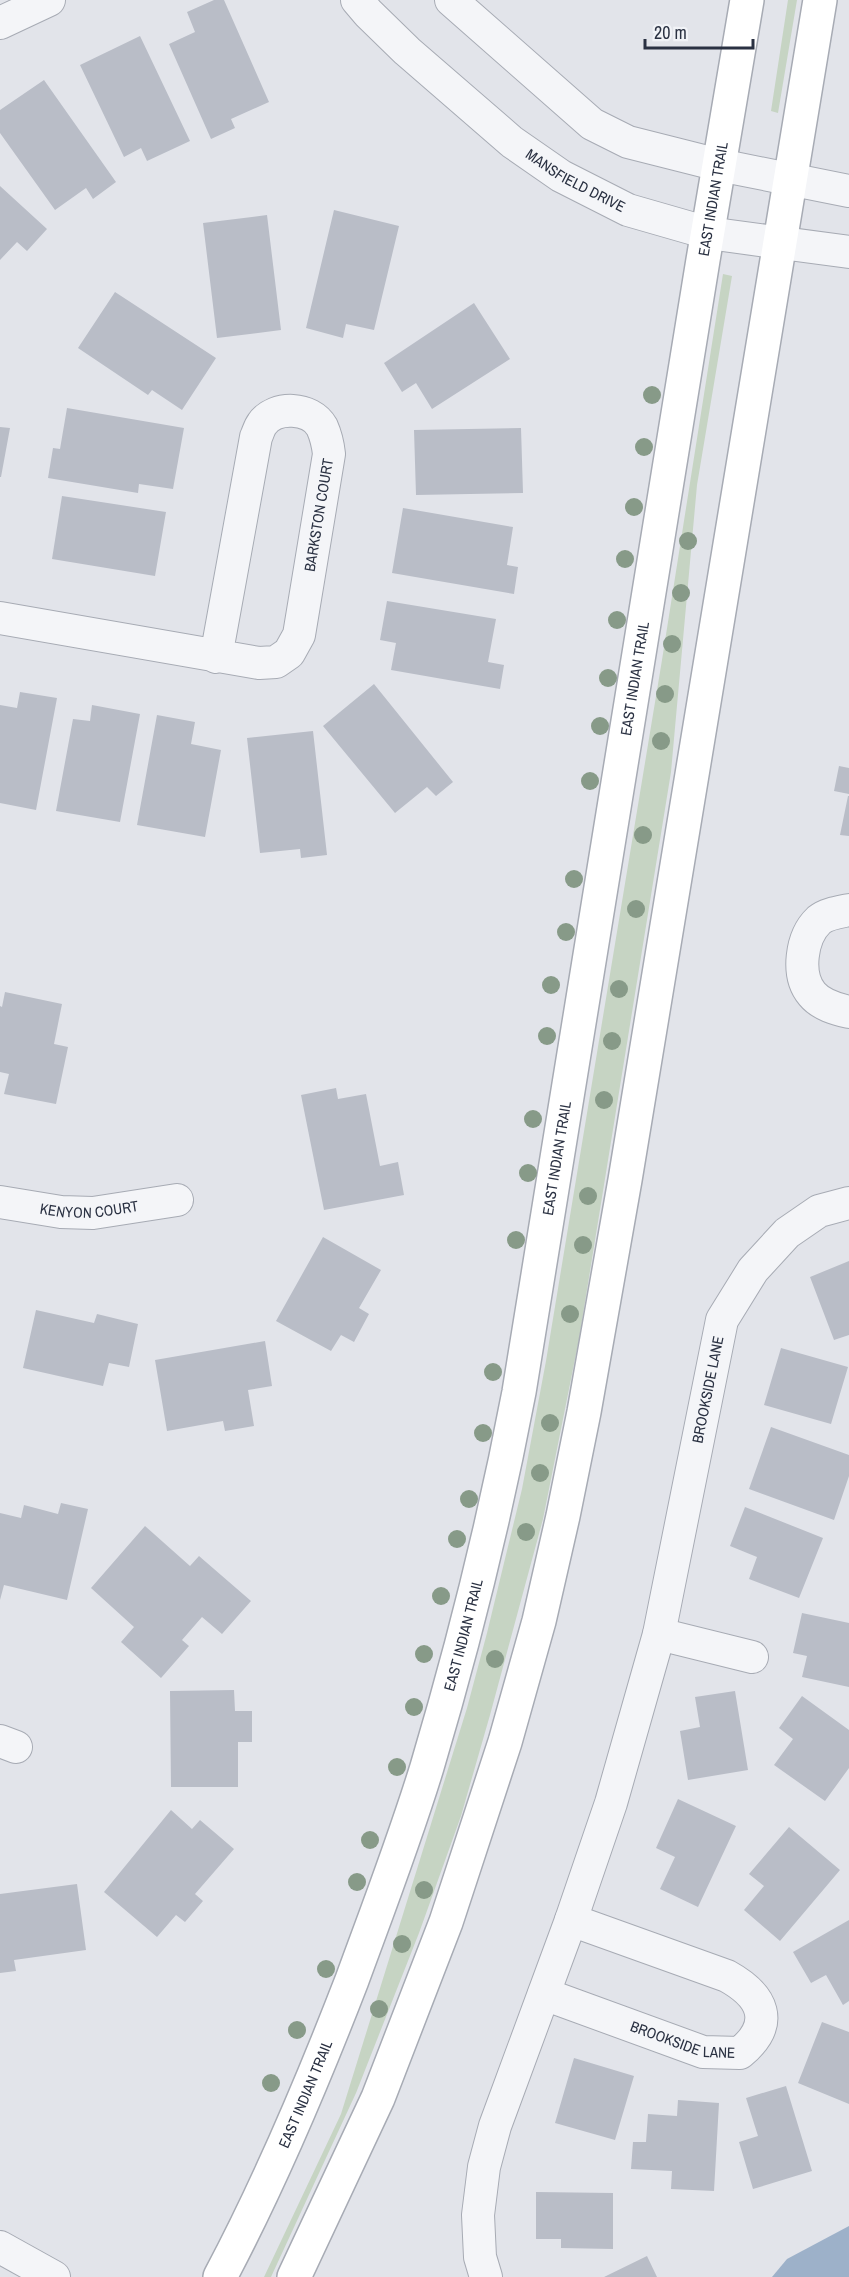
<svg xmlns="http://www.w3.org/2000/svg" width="849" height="2277" font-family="'Archivo Narrow',sans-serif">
<rect width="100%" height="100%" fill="#e2e4ea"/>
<path fill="#c6d4c3" d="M788,0H797L778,113L771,111Z
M723,274L732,276L697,485L671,772L579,1339L543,1519L490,1715L461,1816L419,1933L356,2093L271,2277H264L341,2114L467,1708L487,1633L522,1489L546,1361L662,660Z"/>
<path fill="#9db1c9" d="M849,2226V2277H772L787,2259Z"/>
<path fill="#b9bdc7" d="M214,0H224L269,102L231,119L235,128L211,139L169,44L195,32L187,12Z
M140,36L190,141L147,161L141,148L124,157L80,65Z
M44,80L116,182L93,199L86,188L55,210L0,133V110Z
M0,186L47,229L27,251L17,242L0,260Z
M334,210L399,226L374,330L346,324L343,338L306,328Z
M267,215L281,330L217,338L203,223Z
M115,292L216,358L182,410L152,390L148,395L78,348Z
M474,303L510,359L432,409L416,383L402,392L384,363Z
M67,408L184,428L173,489L139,484L138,493L48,478L53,448L60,449Z
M0,427L10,428L1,477H0Z
M521,428L523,493L416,495L414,430Z
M62,496L166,512L155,576L52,559Z
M403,508L513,527L507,565L518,567L514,594L392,573Z
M387,601L496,619L488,662L504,665L500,689L391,670L396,643L380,640Z
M374,684L453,782L436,796L427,787L395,813L323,726Z
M20,692L57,698L36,810L0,803V705L17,708Z
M92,705L140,714L120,822L56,811L73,719L90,721Z
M157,715L195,722L191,744L221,750L205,837L137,825Z
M313,731L327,855L301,858L300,849L260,853L247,738Z
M839,766L849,768V794L834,791Z
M848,796H849V836L840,835Z
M5,992L62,1004L54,1044L68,1047L56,1104L4,1094L9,1074L0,1072V1006L2,1007Z
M336,1088L338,1099L366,1094L380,1166L398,1162L404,1195L324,1210L301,1095Z
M323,1237L381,1270L359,1308L369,1314L354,1342L341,1335L331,1351L276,1321Z
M849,1261V1335L834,1340L810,1277Z
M36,1310L94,1323L97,1314L138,1324L129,1367L109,1363L103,1386L23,1368Z
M265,1341L272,1386L248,1390L254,1426L225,1431L223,1421L167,1431L155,1360Z
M781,1348L848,1367L831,1424L764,1405Z
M771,1427L849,1455V1476L834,1520L749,1489Z
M61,1503L88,1509L67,1600L4,1585L0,1600V1513L21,1518L24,1505L58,1514Z
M745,1507L823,1538L799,1598L749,1579L757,1557L730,1546Z
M145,1526L190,1566L199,1556L251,1601L222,1634L202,1617L182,1640L189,1646L161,1678L121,1642L134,1627L91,1588Z
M802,1613L849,1623V1687L802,1677L807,1656L793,1653Z
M234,1690L235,1711H252V1742H238V1787H171L170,1691Z
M735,1691L748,1770L688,1780L680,1731L700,1727L695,1697Z
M802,1696L849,1730V1768L825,1801L774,1765L793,1739L779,1728Z
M678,1799L736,1826L698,1907L660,1889L675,1857L656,1848Z
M171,1810L192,1829L200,1820L234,1849L195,1894L203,1901L185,1922L176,1915L157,1937L104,1892Z
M789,1827L840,1870L780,1941L744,1910L764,1886L749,1874Z
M77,1884L86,1950L14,1960L16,1971L0,1973V1894Z
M849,1920V2001L843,2005L826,1975L811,1983L793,1952Z
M822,2022L849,2032V2104L798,2083Z
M574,2058L634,2076L615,2140L555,2123Z
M786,2086L812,2171L753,2189L739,2142L758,2136L746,2098Z
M678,2100L719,2103L714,2191L671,2189L672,2171L631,2169L633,2142H646L648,2114L677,2116Z
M536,2192L613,2193V2249L561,2248V2239H536Z
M647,2256L657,2277H604Z"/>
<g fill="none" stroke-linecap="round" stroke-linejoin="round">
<g stroke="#a7abb4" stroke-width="34">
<g id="minor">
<path id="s1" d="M357,0L368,13L407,51L512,142L561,176L628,210L708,233L849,252"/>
<path d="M451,0L592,124L628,142L719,165L849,191"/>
<path d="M0,23L49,0"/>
<path id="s2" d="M0,618L259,663L276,662L289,653L299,635L329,454C328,445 326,436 322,427C311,407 275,405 262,424C259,428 258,433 256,437L216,657"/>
<path d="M849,910C840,912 826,914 819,920C801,937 796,975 812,994C821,1005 836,1009 849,1012"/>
<path id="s3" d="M0,1202L61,1212L93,1213L177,1200"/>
<path d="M659,1634L752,1657"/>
<path d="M0,1741L16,1747"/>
<path id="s4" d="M544,1994L703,2052L740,2053C776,2023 763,1996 727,1976L571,1920"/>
<path d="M0,2247L54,2277"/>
<path id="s5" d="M486,2277L480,2257L478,2215L484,2167L495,2126L571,1920L611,1803L659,1634L722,1320L753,1270L787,1233L819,1211L849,1203"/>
</g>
</g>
<g stroke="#a7abb4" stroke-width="36">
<g id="secondary">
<path id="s6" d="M220,2277C271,2181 313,2081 352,1980C378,1909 405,1839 427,1767C464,1643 495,1518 519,1392L703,260L747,0"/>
<path d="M294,2277L378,2098L446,1922L505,1742L539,1621L563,1516L584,1412L625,1180L820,0"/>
</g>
</g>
<use href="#minor" stroke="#f4f5f8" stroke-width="32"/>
<use href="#secondary" stroke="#fff" stroke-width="33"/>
</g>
<g fill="#879a88">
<circle cx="652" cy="395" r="9"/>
<circle cx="644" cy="447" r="9"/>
<circle cx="634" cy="507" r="9"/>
<circle cx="688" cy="541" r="9"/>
<circle cx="625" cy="559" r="9"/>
<circle cx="681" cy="593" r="9"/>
<circle cx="617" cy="620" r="9"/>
<circle cx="672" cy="644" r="9"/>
<circle cx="608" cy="678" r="9"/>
<circle cx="665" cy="694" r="9"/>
<circle cx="600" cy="726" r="9"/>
<circle cx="661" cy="741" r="9"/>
<circle cx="590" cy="781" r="9"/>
<circle cx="643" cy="835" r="9"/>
<circle cx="574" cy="879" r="9"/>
<circle cx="636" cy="909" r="9"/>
<circle cx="566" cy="932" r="9"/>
<circle cx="551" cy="985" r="9"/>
<circle cx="619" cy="989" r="9"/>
<circle cx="547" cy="1036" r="9"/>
<circle cx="612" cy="1041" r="9"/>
<circle cx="604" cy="1100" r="9"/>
<circle cx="533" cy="1119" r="9"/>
<circle cx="528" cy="1173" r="9"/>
<circle cx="588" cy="1196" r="9"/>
<circle cx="516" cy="1240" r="9"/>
<circle cx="583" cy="1245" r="9"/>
<circle cx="570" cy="1314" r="9"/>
<circle cx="493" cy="1372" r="9"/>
<circle cx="550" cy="1423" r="9"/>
<circle cx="483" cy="1433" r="9"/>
<circle cx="540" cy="1473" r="9"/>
<circle cx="469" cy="1499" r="9"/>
<circle cx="526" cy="1532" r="9"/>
<circle cx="457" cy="1539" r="9"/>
<circle cx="441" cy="1596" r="9"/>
<circle cx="424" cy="1654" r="9"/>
<circle cx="495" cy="1659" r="9"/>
<circle cx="414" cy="1707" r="9"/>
<circle cx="397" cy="1767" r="9"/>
<circle cx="370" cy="1840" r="9"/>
<circle cx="357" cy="1882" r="9"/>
<circle cx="424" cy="1890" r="9"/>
<circle cx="402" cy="1944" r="9"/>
<circle cx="326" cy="1969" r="9"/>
<circle cx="379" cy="2009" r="9"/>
<circle cx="297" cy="2030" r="9"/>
<circle cx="271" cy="2083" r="9"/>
</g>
<g text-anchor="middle" stroke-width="4.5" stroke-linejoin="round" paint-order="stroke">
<g font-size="15" fill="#2a3142" stroke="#f1f3f7">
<text dy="5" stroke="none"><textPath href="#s1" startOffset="285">MANSFIELD DRIVE</textPath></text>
<text dy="5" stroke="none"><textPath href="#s6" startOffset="2146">EAST INDIAN TRAIL</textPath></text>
<text dy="5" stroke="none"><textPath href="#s2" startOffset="438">BARKSTON COURT</textPath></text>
<text dy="5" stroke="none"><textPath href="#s6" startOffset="1660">EAST INDIAN TRAIL</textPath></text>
<text dy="5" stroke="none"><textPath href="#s6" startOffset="1174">EAST INDIAN TRAIL</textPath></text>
<text dy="5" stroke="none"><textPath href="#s3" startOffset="90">KENYON COURT</textPath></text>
<text dy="5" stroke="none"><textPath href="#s5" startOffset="922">BROOKSIDE LANE</textPath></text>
<text dy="5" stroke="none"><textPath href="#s6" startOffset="688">EAST INDIAN TRAIL</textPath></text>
<text dy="5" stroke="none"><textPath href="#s4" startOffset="147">BROOKSIDE LANE</textPath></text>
<text dy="5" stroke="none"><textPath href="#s6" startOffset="202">EAST INDIAN TRAIL</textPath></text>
</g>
</g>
<path d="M645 39v9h108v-9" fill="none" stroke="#2a3142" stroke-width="3"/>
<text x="654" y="39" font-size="18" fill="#2a3142" stroke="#f1f3f7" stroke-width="4.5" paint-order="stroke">20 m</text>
</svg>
